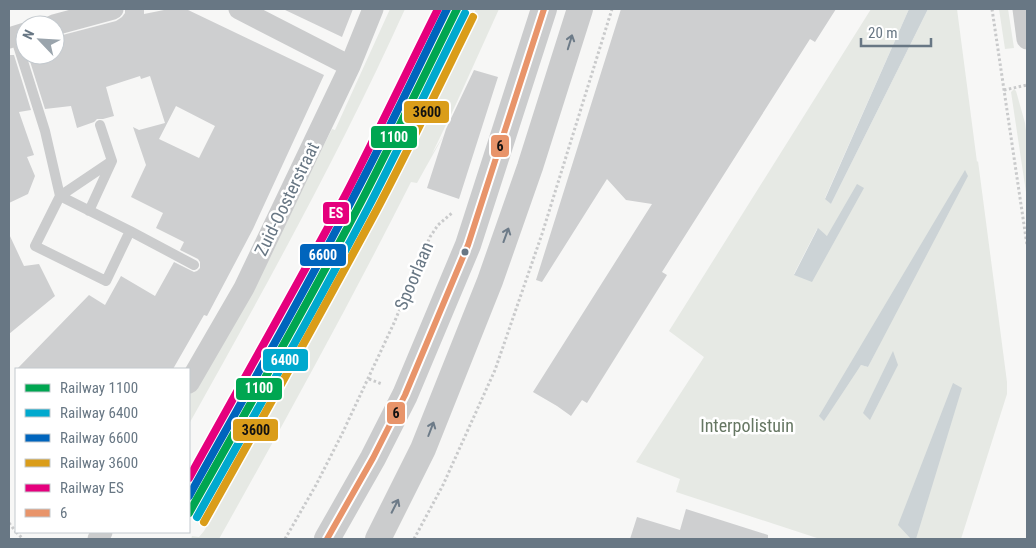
<svg xmlns="http://www.w3.org/2000/svg" width="1036" height="548" font-family="'Roboto Condensed',sans-serif">
<rect width="100%" height="100%" fill="#f7f7f6"/>
<path fill="#e6e9e4" fill-rule="evenodd" d="M390,9H405C341,151 265,288 189,424V396L238,309L299,194L332,129L335,130Z
M476,9H499L456,104L432,154L445,133L417,183L411,182C350,303 285,421 219,539H191L192,536L199,537L204,531L221,501L227,480L281,388L285,378L355,251L378,215L394,178L448,69L459,54L462,39Z
M871,9H909L825,198L831,204L928,9H957L977,162L978,161L1007,382V394L961,539H820L676,492L680,479L636,462L704,357L669,331ZM965,171L868,367L861,365L820,416ZM817,229L827,236L794,275V274Z
M999,9H1008L1014,48L1005,49Z
M1014,89L1016,91L1025,123L1027,138V199L1011,92Z"/>
<path fill="#ccd3d6" d="M909,9H928L831,204L825,199Z
M965,170L968,176L868,367L861,365L824,421L819,416Z
M857,184L864,188L812,282L794,275L818,228L827,236Z
M893,351L898,365L870,420L863,413Z
M953,383L962,388L916,539H911L898,525Z"/>
<path fill="#cecfd0" fill-rule="evenodd" d="M125,9H144V14L169,9H186L324,75L253,229L207,316L204,315L173,369H17L89,295L105,305L121,276L155,296L174,262L194,272L197,271L200,268V262L198,259L180,250L184,242L156,228L163,213L131,197L146,165L133,127L139,130L165,123L150,76L141,79L140,76L106,87L114,116L103,119H97L94,122L77,128L71,106L45,109L28,55H55V37L116,21L122,17L125,13ZM176,106L215,126L199,158L159,139Z
M283,9H353L342,37Z
M621,9H836L815,42L810,39L662,272L667,275L587,403L582,400L571,416L557,406L533,392L652,204L626,200L607,179L542,282L536,280Z
M9,55H14L31,110L19,112L34,155L27,157L35,176L28,194L9,203Z
M474,70L498,77L459,199L427,188L446,129Z
M9,234L24,266L39,264L55,296L9,334Z
M686,509L768,535V539H630L637,517L680,530Z"/>
<g fill="none" stroke-linecap="round" stroke-linejoin="round">
<path stroke="#c9cacb" stroke-width="3" stroke-dasharray="2.5 2.5" stroke-linecap="butt" d="M992,9L1027,245
M1004,90L1027,85
M369,379L382,384
M9,523L16,532
M16,532L23,539
M285,539L316,485L342,434L394,323L430,237L438,225L452,213
M414,539L443,485L495,370L542,234L612,9"/>
<path stroke="#cbcccd" stroke-width="10" d="M15,36L45,131L60,196L35,246L106,281L130,231L194,265
M112,161L60,196L130,231
M89,211L112,161L100,125"/>
<path stroke="#cbcccd" stroke-width="21" d="M239,9L350,66
M1023,9L1027,39
M54,25L113,9
M9,38L25,33
M189,383L244,288L350,66L373,9
M98,539L102,532"/>
<path stroke="#cbcccd" stroke-width="26" d="M327,539L373,458L405,395L468,245L544,9
M378,539L423,449L490,281L530,167L580,9"/>
<g stroke="#fff" stroke-width="10">
<path id="bus-1" d="M327,539L373,458L405,395L468,245L544,9"/>
</g>
<use href="#bus-1" stroke="#e8946a" stroke-width="6"/>
<g stroke="#fff" stroke-width="11">
<path id="rail-1" d="M189,513C247,410 306,307 361,202C394,138 425,74 457,9"/>
</g>
<g stroke="#fff" stroke-width="11">
<path id="rail-2" d="M197,517C255,414 314,311 369,206C402,142 433,77 465,13"/>
</g>
<g stroke="#fff" stroke-width="11">
<path id="rail-3" d="M189,496C244,397 301,299 353,198C386,136 416,72 447,9"/>
</g>
<g stroke="#fff" stroke-width="11">
<path id="rail-4" d="M204,522C262,419 319,317 375,213C409,149 441,82 473,17"/>
</g>
<g stroke="#fff" stroke-width="11">
<path id="rail-5" d="M189,478C241,384 294,291 345,196C377,134 407,71 438,9"/>
</g>
<use href="#rail-1" stroke="#00a651" stroke-width="8"/>
<use href="#rail-2" stroke="#00a9ce" stroke-width="8"/>
<use href="#rail-3" stroke="#0065bd" stroke-width="8"/>
<use href="#rail-4" stroke="#da9d1a" stroke-width="8"/>
<use href="#rail-5" stroke="#e5007d" stroke-width="8"/>
</g>
<defs><path id="oneway-shaft" d="M-6 0H5M1.5-3L5.5 0L1.5 3" fill="none" stroke-width="1.6" stroke-linecap="round" stroke-linejoin="round" transform="scale(1.25)"/></defs>
<g stroke="#6d7b88">
<use href="#oneway-shaft" transform="translate(570 42) rotate(-73)"/>
<use href="#oneway-shaft" transform="translate(506 235) rotate(-70)"/>
<use href="#oneway-shaft" transform="translate(431 429) rotate(-69)"/>
<use href="#oneway-shaft" transform="translate(395 506) rotate(-63)"/>
</g>
<circle fill="#687784" stroke="#fff" stroke-width="2" cx="465" cy="252" r="4.5"/>
<g text-anchor="middle" stroke-width="5" stroke-linejoin="round" paint-order="stroke">
<g font-size="18" fill="#687784" stroke="#fff">
<text transform="translate(287 199) rotate(-64)" y="6">Zuid-Oosterstraat</text>
<text transform="translate(414 276) rotate(-67)" y="6">Spoorlaan</text>
</g>
<g font-size="18" fill="#667763" stroke="#fff">
<text x="747" y="432">Interpolistuin</text>
</g>
</g>
<g stroke="#fff" stroke-width="2">
<rect x="403" y="100" width="47" height="24" rx="5" fill="#da9d1a"/>
<rect x="370" y="125" width="48" height="24" rx="5" fill="#00a651"/>
<rect x="490" y="134" width="20" height="24" rx="5" fill="#e8946a"/>
<rect x="322" y="201" width="28" height="24" rx="5" fill="#e5007d"/>
<rect x="299" y="243" width="48" height="24" rx="5" fill="#0065bd"/>
<rect x="262" y="348" width="47" height="24" rx="5" fill="#00a9ce"/>
<rect x="235" y="377" width="48" height="24" rx="5" fill="#00a651"/>
<rect x="386" y="401" width="20" height="24" rx="5" fill="#e8946a"/>
<rect x="232" y="418" width="47" height="24" rx="5" fill="#da9d1a"/>
</g>
<g font-size="14" text-anchor="middle" font-weight="bold" fill="#fff">
<text x="394" y="142">1100</text>
<text x="336" y="218">ES</text>
<text x="323" y="260">6600</text>
<text x="285" y="365">6400</text>
<text x="259" y="393">1100</text>
</g>
<g font-size="14" text-anchor="middle" font-weight="bold" fill="#111">
<text x="427" y="117">3600</text>
<text x="500" y="151">6</text>
<text x="396" y="418">6</text>
<text x="256" y="435">3600</text>
</g>
<rect width="1036" height="548" fill="none" stroke="#687784" stroke-width="20"/>
<rect x="15" y="368" width="175" height="165" fill="#ffffff" stroke="#c3c9ce"/>
<rect x="25" y="384" width="25" height="8" fill="#00a651" stroke="#c3c9ce"/>
<text x="60" y="393" font-size="15" fill="#687784">Railway 1100</text>
<rect x="25" y="409" width="25" height="8" fill="#00a9ce" stroke="#c3c9ce"/>
<text x="60" y="418" font-size="15" fill="#687784">Railway 6400</text>
<rect x="25" y="434" width="25" height="8" fill="#0065bd" stroke="#c3c9ce"/>
<text x="60" y="443" font-size="15" fill="#687784">Railway 6600</text>
<rect x="25" y="459" width="25" height="8" fill="#da9d1a" stroke="#c3c9ce"/>
<text x="60" y="468" font-size="15" fill="#687784">Railway 3600</text>
<rect x="25" y="484" width="25" height="8" fill="#e5007d" stroke="#c3c9ce"/>
<text x="60" y="493" font-size="15" fill="#687784">Railway ES</text>
<rect x="25" y="509" width="25" height="8" fill="#e8946a" stroke="#c3c9ce"/>
<text x="60" y="518" font-size="15" fill="#687784">6</text>
<g transform="translate(40 40) rotate(295)"><circle r="24" fill="#ffffff" stroke="#c3c9ce"/>
<path d="M0-4L9 19L0 12L-9 19Z" fill="#9aa4ac"/>
<text y="-8" font-size="14" font-weight="bold" text-anchor="middle" fill="#687784">N</text>
</g>
<path d="M861 38v8h70v-8" fill="none" stroke="#687784" stroke-width="2.5"/>
<text x="868" y="38" font-size="15" fill="#687784" stroke="#ffffff" stroke-width="4" paint-order="stroke">20 m</text>
</svg>
